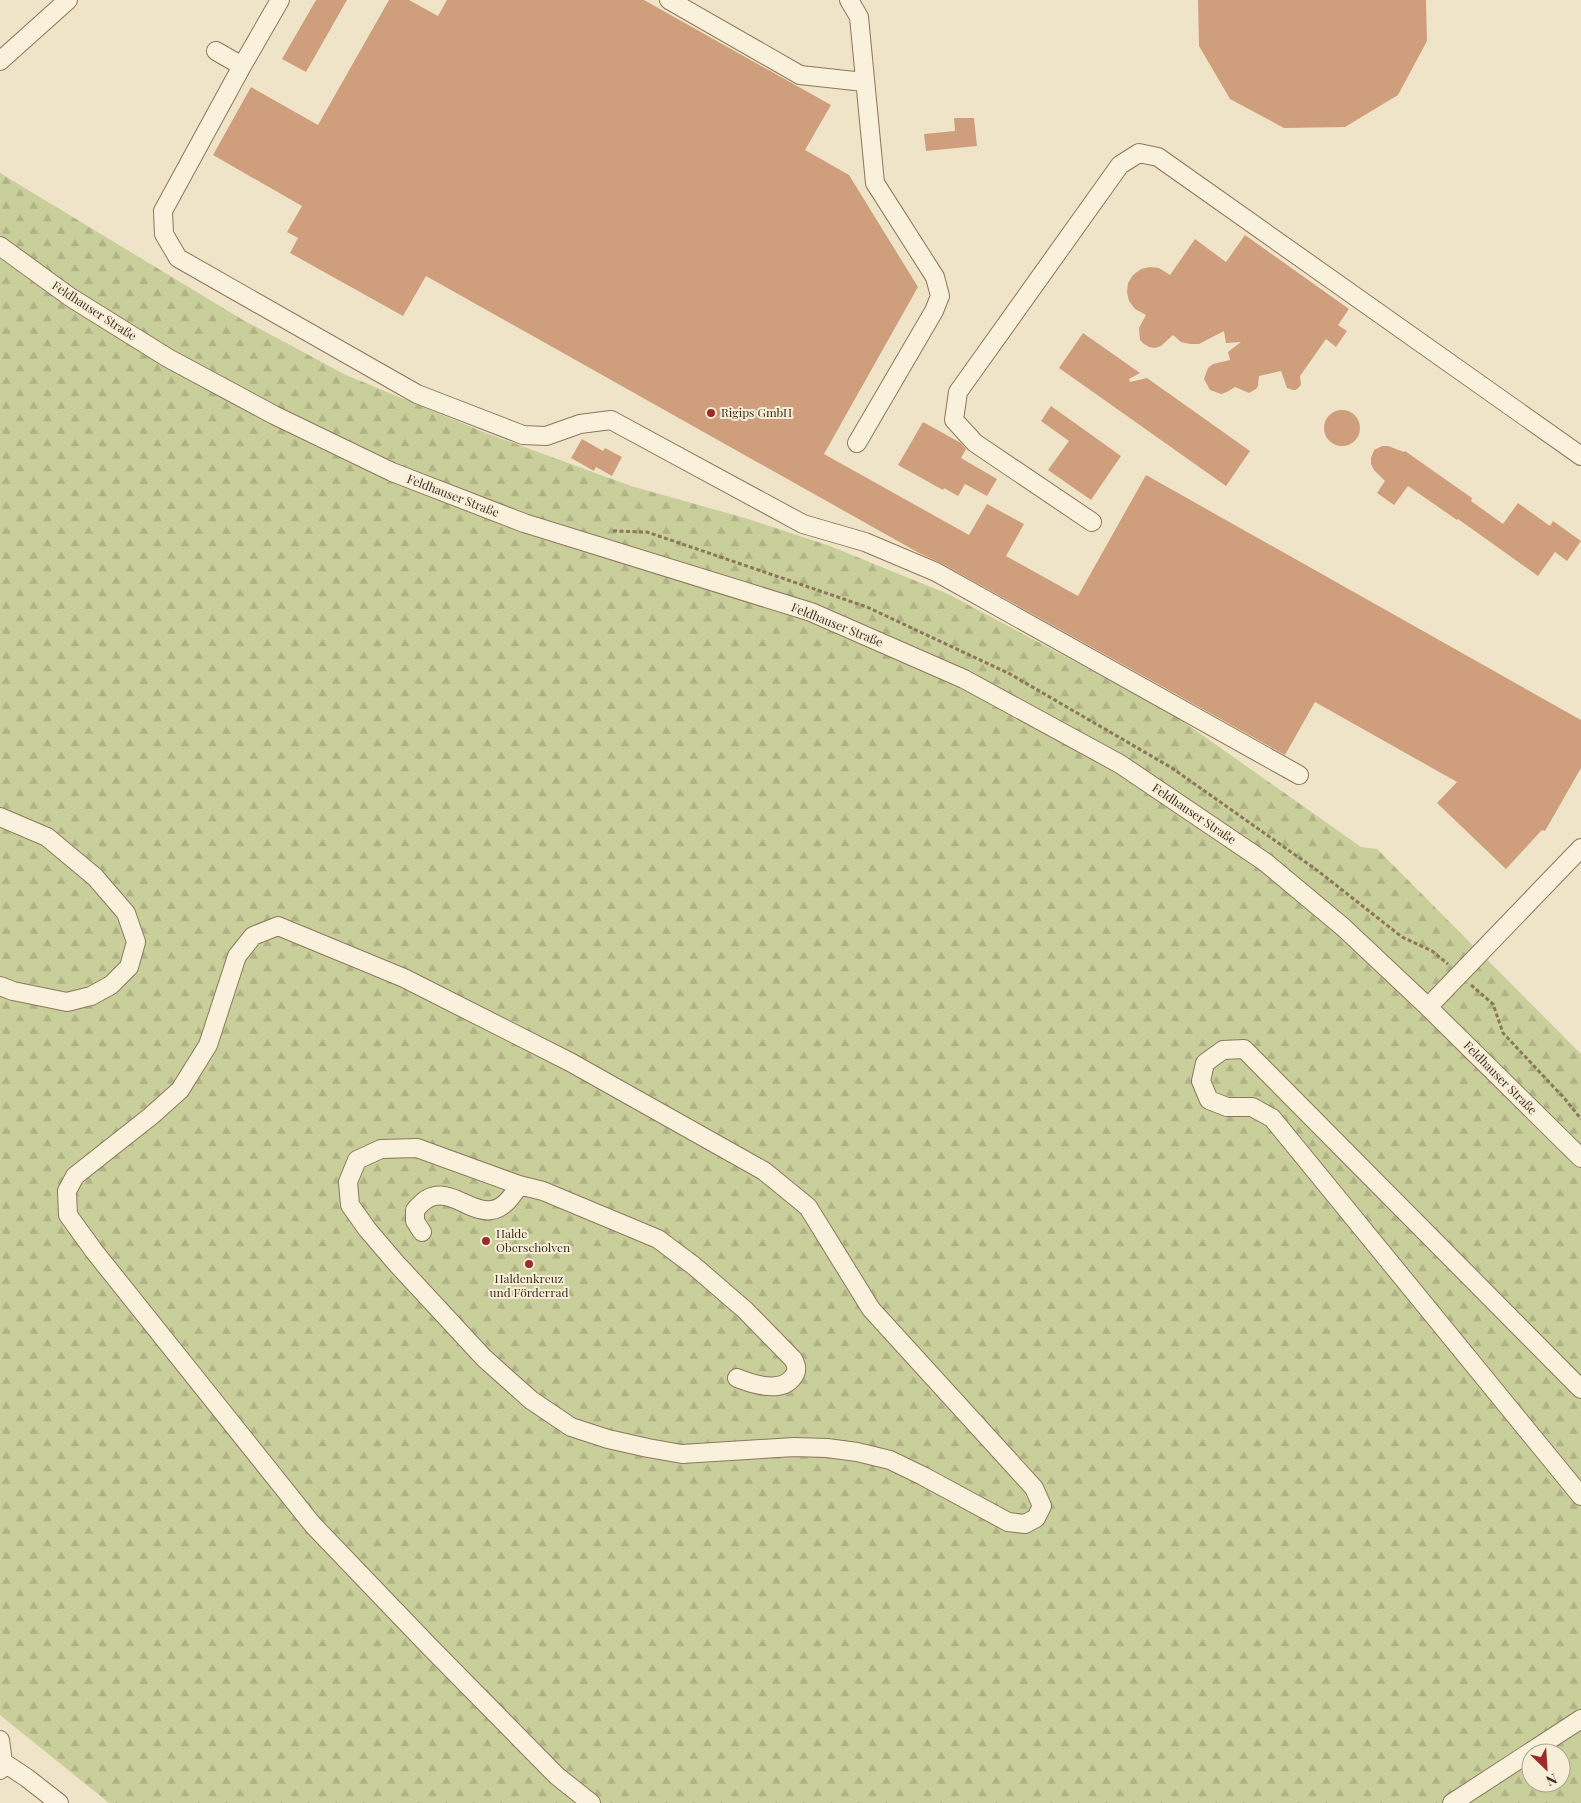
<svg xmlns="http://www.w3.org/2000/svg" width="1581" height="1803" font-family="'Playfair Display',serif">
<defs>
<pattern id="forest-firs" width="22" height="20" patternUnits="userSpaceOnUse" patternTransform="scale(1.25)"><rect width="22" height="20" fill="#c9cf9b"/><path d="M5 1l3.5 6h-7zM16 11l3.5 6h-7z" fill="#aeb285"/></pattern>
</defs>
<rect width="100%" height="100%" fill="#f0e4c8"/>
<path fill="url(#forest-firs)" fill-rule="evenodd" d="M0,173L243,320L346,375L486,433L631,486L745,518L830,546L948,594L1171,713L1361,847L1377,849L1581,1054V1803H109L0,1715ZM1531,1753H1561V1783H1531Z"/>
<path fill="#cf9f7d" d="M316,0H347L306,72L282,59Z
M389,0H409L438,16L447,0H644L831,105L805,150L849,175L918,287L824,454L969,535L987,504L1024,524L1006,556L1078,596L1146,475L1581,720V768L1545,831L1542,830L1506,869L1437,803L1457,782L1315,702L1285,755L941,563L919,553L426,276L403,316L290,253L298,238L287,232L302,206L213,155L251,87L318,125Z
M1198,0H1426L1427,41L1398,95L1345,127L1284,128L1230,99L1199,46Z
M954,118H974L977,146L926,151L924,134L955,131Z
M1245,235L1349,309L1338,325L1347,331L1336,347L1326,339L1300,376L1301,385L1296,390H1293L1287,388L1281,371L1259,376L1258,386L1256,389L1249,393L1235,387L1227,392L1221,394L1210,390L1204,379L1208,368L1213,364L1230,360L1228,352L1241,342L1226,343L1224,331L1199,344H1190L1181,342L1173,335L1161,346L1155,348L1149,347L1144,344L1140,340L1139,328L1146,315L1135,309L1129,301L1127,292L1128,283L1133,275L1141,269L1150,267L1159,268L1170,275L1195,239L1226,262Z
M1083,333L1140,373L1129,379L1130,382L1147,378L1250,451L1226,486L1059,368Z
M1051,406L1121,456L1091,500L1048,470L1069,441L1041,421Z
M1324 428a18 18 0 1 1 36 0a18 18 0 1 1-36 0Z
M923,422L961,443L966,449L961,458L997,479L987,496L965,484L958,496L944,488L943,490L898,465Z
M582,439L603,451L605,448L622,457L612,476L596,467L594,471L571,458Z
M1382,446H1388L1404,452L1405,451L1472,498L1471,501L1503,524L1518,503L1550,526L1553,521L1581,541L1567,561L1555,552L1538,576L1458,519L1457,520L1408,486L1394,505L1377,493L1385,481L1374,470L1371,464V458L1374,450Z"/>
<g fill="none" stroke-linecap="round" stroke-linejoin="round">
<g stroke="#8d765c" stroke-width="20">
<path id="minor" d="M280,0L242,66L163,211L164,234L178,258L417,394L523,435L546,436L580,424L611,420L803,524L865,542L936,572L1299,775
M669,0L800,75L864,82
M849,0L859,17L875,183L935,277L940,296L934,311L857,443
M216,51L242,66
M0,61L68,0
M0,246L70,297L168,358L274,415L392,472L524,523L811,612L964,679L1120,764L1265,862L1343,927L1428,1007L1581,1158
M1092,522L975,443L954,420L958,392L1120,165L1139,153L1158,157L1581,456
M0,817L47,837L95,877L126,913L136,942L129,967L111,985L91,996L67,1002L13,991L0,986
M1428,1007L1581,848
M519,1185L417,1148L381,1149L357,1160L348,1182L350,1205L367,1229L396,1263L484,1358L531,1400L571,1427L608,1439L648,1448L682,1454L794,1447L827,1448L857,1452L890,1460L923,1476L1008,1522L1025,1524L1036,1518L1042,1506L1034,1488L871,1309L808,1207L764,1171L570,1062L404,978L278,926L253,936L237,956L208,1045L180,1090L151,1116L75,1176L67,1191L68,1215L94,1251L313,1525L428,1645L557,1776L591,1803
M422,1232L415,1221V1210C418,1207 422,1202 427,1199C459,1181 487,1243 519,1185L543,1191L658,1239L694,1266L745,1310L793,1359C797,1366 798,1371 793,1377C781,1394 752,1384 737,1378
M1581,1389L1244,1049L1223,1050L1205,1063L1201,1081L1209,1100L1227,1107H1252L1272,1118L1581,1496
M0,1740L3,1762L0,1770
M3,1762L27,1778L59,1803
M1452,1803L1581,1719"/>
</g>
<path stroke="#8d765c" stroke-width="3" stroke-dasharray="4 2.5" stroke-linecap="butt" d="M613,531L647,532L867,607L1010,674L1172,768L1318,871L1402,937L1432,951L1448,964
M1471,985L1493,1004L1503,1033L1565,1099L1581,1119"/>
<use href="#minor" stroke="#faf1dc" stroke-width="18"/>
</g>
<g fill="#9e2a2b" stroke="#f7eed8" stroke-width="2">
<circle cx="711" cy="413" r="5"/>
<circle cx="486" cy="1241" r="5"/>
<circle cx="529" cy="1264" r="5"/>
</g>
<g text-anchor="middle" stroke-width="4" stroke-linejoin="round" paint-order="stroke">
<g font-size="12" fill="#3d2e20" stroke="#f7eed8">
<text transform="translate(94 311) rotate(33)" y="4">Feldhauser Straße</text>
<text transform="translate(453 496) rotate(21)" y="4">Feldhauser Straße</text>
<text transform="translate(837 625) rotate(22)" y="4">Feldhauser Straße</text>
<text transform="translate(1194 814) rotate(34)" y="4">Feldhauser Straße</text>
<text transform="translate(1500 1078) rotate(45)" y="4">Feldhauser Straße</text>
</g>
<g font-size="12" fill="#3d2e20" stroke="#f7eed8" text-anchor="start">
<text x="721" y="417">Rigips GmbH</text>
<text x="496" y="1238">Halde<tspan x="496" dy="14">Oberscholven</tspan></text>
<text x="529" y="1283" text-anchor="middle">Haldenkreuz<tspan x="529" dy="14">und Förderrad</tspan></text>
</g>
</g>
<g transform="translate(1546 1768) rotate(155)"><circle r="24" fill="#f7eed8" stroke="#ada18e"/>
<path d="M0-4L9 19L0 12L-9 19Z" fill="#9e2a2b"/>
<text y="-8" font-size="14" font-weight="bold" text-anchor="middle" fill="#3d2e20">N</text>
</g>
</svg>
